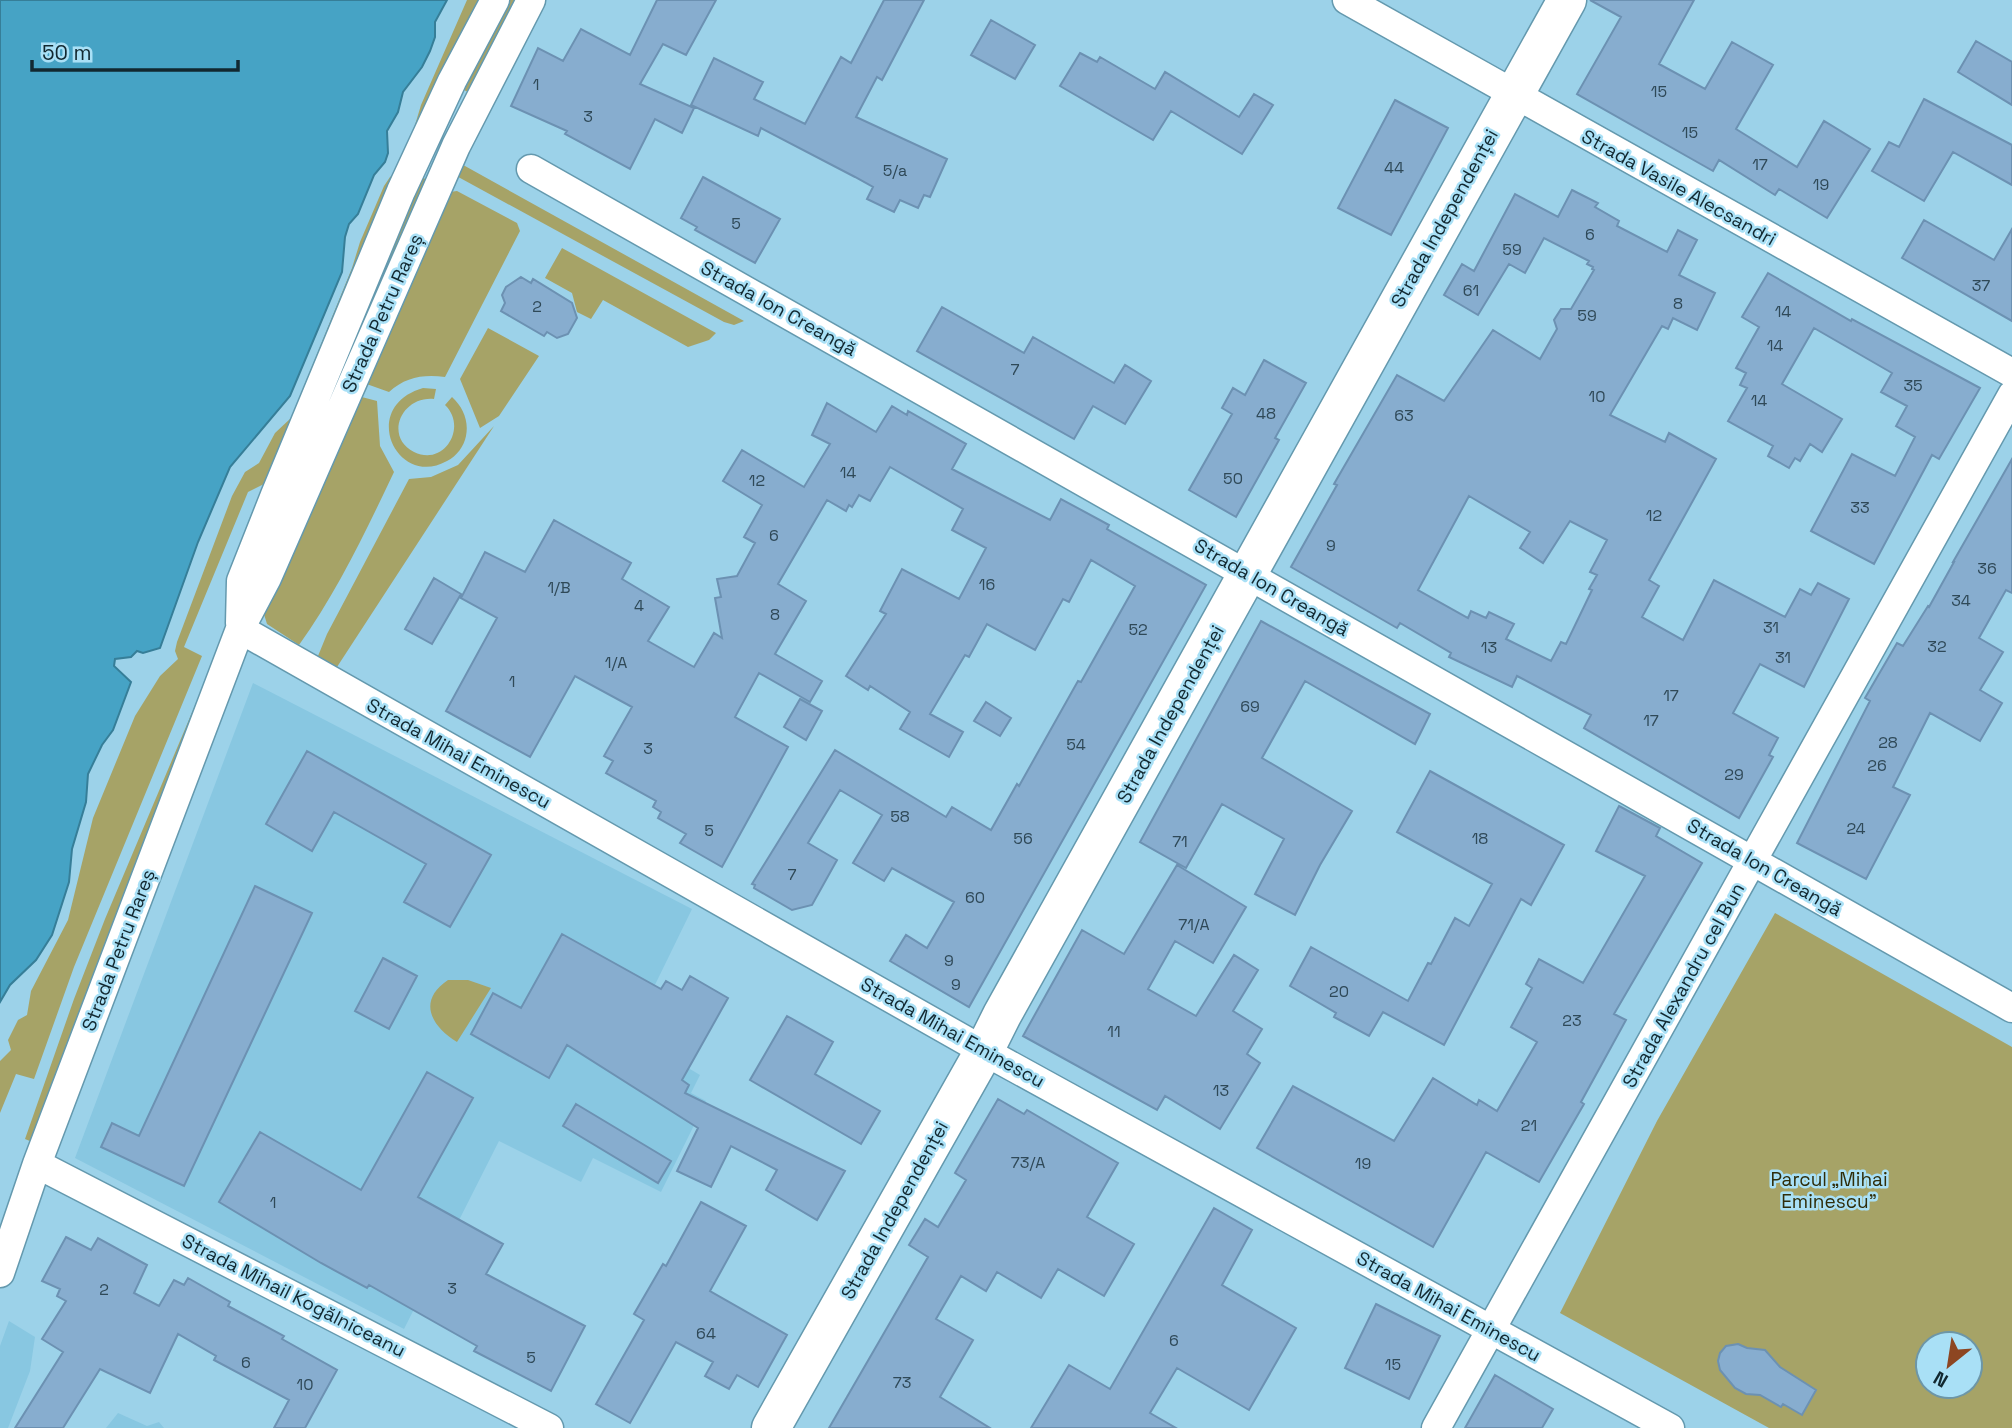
<svg xmlns="http://www.w3.org/2000/svg" width="2012" height="1428" font-family="'Space Grotesk',sans-serif">
<rect width="100%" height="100%" fill="#9cd2e9"/>
<path fill="#88c7e1" d="M253,683L692,909L631,1034L700,1075L691,1093L706,1101L661,1192L593,1158L581,1182L499,1141L404,1329L75,1158Z
M9,1321L35,1337L30,1371L8,1428H0V1346Z
M118,1413L147,1426L159,1422L164,1428H106Z"/>
<path fill="#a6a367" fill-rule="evenodd" d="M467,0H487L270,481L248,492L184,647L202,656L74,967L34,1079L16,1074L0,1113V1061L11,1050L8,1040L18,1020L27,1015L31,991L68,920L93,818L135,716L160,676L178,659L175,651L177,642L232,496L245,472L259,463L275,433L291,418L352,268L360,242L384,186L390,177L397,172L406,155L421,105Z
M502,0H520L470,93L456,86Z
M456,161L744,321L734,325L724,322L451,173Z
M416,175L428,180L389,274L376,269Z
M457,191L517,223L520,231L445,377C424,374 405,377 389,392L361,382L443,193Z
M562,248L716,333L709,340L688,347L603,300L591,319L577,312L572,293L545,278Z
M488,328L539,356L499,416L480,428L460,379Z
M423,388L436,389L434,399C401,396 384,437 414,452C444,467 468,427 445,405L452,397C463,407 469,421 466,436C464,446 457,456 447,461C397,489 358,407 423,388Z
M354,395L377,401L380,446L394,472C366,531 337,592 299,645L267,624L263,611Z
M494,426L337,667L318,656L327,634L409,479L431,477L458,465Z
M212,665L37,1144L25,1139L74,999L105,919Z
M1775,913L2012,1047V1428H1769L1560,1313L1657,1121ZM1928,1344H1970V1386H1928Z
M448,980H468L491,988L457,1042C431,1026 417,1001 448,980Z"/>
<path fill="#46a3c5" stroke="#367e98" stroke-width="2" d="M0,0H447L435,22V37L430,51L422,67L403,92L398,112L387,131L388,153L385,162L374,175L358,214L349,224L345,237L342,272L290,396L230,467L198,542L160,648L143,653L137,651L131,657L115,659L114,666L131,682L113,730L102,745L88,774L86,802L72,849L69,882L52,935L36,960L10,985L0,1002Z"/>
<path fill="#87adcf" stroke="#6c91b2" stroke-width="2" fill-rule="evenodd" d="M657,0H716L686,55L663,44L640,84L694,108L682,133L655,119L630,169L565,134L567,131L511,106L538,48L563,61L581,29L630,55Z
M884,0H924L882,80L877,77L856,117L947,159L930,197L924,195L918,208L900,200L894,212L867,199L873,187L855,177L761,128L758,136L691,105L714,58L763,82L754,99L805,124L841,57L851,63Z
M1590,0H1694L1659,64L1705,89L1732,42L1773,65L1736,129L1797,167L1824,121L1870,149L1827,218L1779,189L1775,195L1719,160L1713,171L1577,94L1621,17Z
M991,20L1035,45L1015,79L971,55Z
M1976,41L2012,62V105L1958,72Z
M1080,53L1097,62L1100,57L1155,89L1165,72L1239,117L1254,94L1273,105L1242,154L1171,111L1153,140L1060,86Z
M1924,99L2012,145V185L1953,152L1924,201L1872,171L1889,142L1899,147Z
M1395,100L1448,128L1391,235L1338,208Z
M703,177L780,219L755,263L695,230L697,227L681,218Z
M1572,190L1598,203L1595,207L1619,221L1617,226L1667,252L1678,230L1697,240L1679,275L1715,293L1697,330L1673,318L1668,329L1662,326L1610,415L1665,442L1669,433L1716,459L1649,580L1659,586L1642,617L1683,640L1714,580L1785,617L1800,589L1811,595L1818,583L1849,599L1804,687L1760,664L1733,713L1778,738L1769,755L1773,757L1739,818L1584,728L1591,715L1517,676L1512,687L1449,657L1451,653L1400,623L1397,628L1291,567L1337,485L1334,484L1397,375L1444,401L1493,330L1540,359L1557,329L1554,320L1561,309H1571L1594,270L1592,269L1593,267L1587,264L1589,261L1544,238L1525,273L1509,264L1478,315L1444,295L1462,264L1474,271L1515,194L1558,217ZM1469,496L1530,532L1520,548L1543,563L1570,521L1607,540L1590,572L1597,575L1589,589L1592,590L1566,644L1561,642L1551,661L1506,639L1514,624L1489,612L1486,618L1471,611L1468,618L1418,590Z
M1924,220L1994,260L2012,229V321L1902,258Z
M1768,273L1851,321L1852,319L1980,388L1939,459L1932,455L1874,564L1811,531L1852,454L1895,476L1915,437L1896,426L1907,406L1881,392L1892,373L1814,328L1782,384L1842,419L1822,452L1810,444L1800,461L1795,458L1789,468L1768,456L1773,446L1728,421L1747,388L1740,385L1746,373L1736,368L1759,327L1742,317Z
M521,277L531,283L533,279L572,303L577,318L568,334L557,338L547,332L544,336L501,311L505,303L502,295L506,287Z
M942,307L1024,353L1033,337L1114,383L1125,365L1151,381L1125,424L1093,406L1074,439L917,351Z
M1264,360L1306,383L1275,438L1279,440L1236,517L1189,490L1232,414L1222,408L1233,388L1245,395Z
M827,403L876,432L892,406L907,415L908,411L966,444L952,469L1050,520L1061,499L1109,525L1107,529L1206,585L969,1007L890,961L906,935L927,948L954,902L892,868L884,881L853,863L882,815L840,790L808,843L837,860L812,905L792,910L754,888L755,885L752,884L835,750L946,817L952,807L991,830L1017,784L1019,786L1078,681L1081,682L1135,586L1091,560L1069,602L1063,599L1035,650L987,624L969,657L965,655L930,714L963,732L949,757L900,729L910,712L870,686L868,690L846,676L886,614L880,611L902,569L959,599L986,548L952,530L963,509L890,467L870,501L859,495L852,507L849,505L846,511L827,500L778,584L806,601L775,654L822,681L810,702L759,673L735,717L788,747L722,867L680,843L686,834L658,818L661,812L653,807L656,801L606,773L613,761L604,756L632,707L575,676L530,757L446,711L497,618L461,598L485,552L525,572L554,520L631,563L622,579L669,607L648,641L694,667L714,633L722,638L715,598L721,597L717,579L737,576L755,543L744,537L762,505L723,481L742,450L804,487L830,444L812,435Z
M2012,459V593L2006,590L1979,638L2003,652L1980,690L2002,703L1980,741L1930,713L1893,787L1910,795L1866,879L1797,843L1870,701L1865,698L1897,643L1903,646L1928,606L1929,607L1954,562H1953Z
M434,578L461,594L432,644L405,629Z
M1261,621L1430,714L1415,744L1305,681L1262,758L1352,811L1320,865L1295,915L1255,894L1284,839L1222,804L1186,868L1140,842Z
M800,699L822,711L806,740L784,727Z
M986,702L1011,718L1000,736L974,721Z
M307,751L491,855L450,927L404,902L426,864L334,812L312,851L266,824Z
M1430,771L1564,845L1531,905L1521,899L1444,1045L1383,1012L1369,1036L1334,1017L1336,1013L1290,986L1311,947L1408,1001L1428,963L1431,964L1455,918L1469,926L1492,884L1397,832Z
M1619,806L1660,828L1656,836L1702,863L1614,1014L1626,1020L1581,1102L1584,1104L1539,1182L1486,1152L1433,1247L1257,1148L1293,1086L1394,1141L1433,1078L1477,1105L1479,1100L1497,1111L1537,1042L1511,1027L1532,988L1526,984L1539,959L1583,983L1645,876L1596,851Z
M1177,865L1246,907L1213,963L1175,941L1148,989L1196,1016L1234,955L1258,970L1233,1011L1262,1029L1247,1054L1260,1063L1220,1129L1165,1096L1157,1110L1023,1036L1082,930L1124,954Z
M255,886L312,913L184,1186L101,1147L112,1123L139,1136Z
M562,934L661,989L666,981L682,990L690,976L728,998L682,1080L689,1085L685,1093L845,1171L817,1220L766,1190L777,1170L731,1146L711,1187L677,1171L698,1128L567,1045L549,1078L471,1034L493,993L521,1008Z
M383,958L417,976L389,1029L355,1011Z
M787,1016L833,1042L815,1074L880,1111L861,1144L750,1080Z
M427,1072L473,1098L418,1197L503,1244L486,1274L585,1326L551,1391L474,1351L477,1346L369,1285L367,1288L321,1263L219,1202L260,1132L361,1190Z
M998,1099L1024,1114L1027,1110L1118,1163L1087,1217L1134,1244L1104,1296L1058,1269L1041,1298L997,1272L986,1291L961,1276L936,1319L973,1340L940,1397L990,1428H829L928,1257L909,1245L925,1219L938,1227L966,1180L955,1173Z
M576,1104L671,1161L658,1183L563,1126Z
M701,1202L746,1226L710,1291L787,1335L758,1387L737,1375L729,1389L705,1376L713,1362L676,1342L630,1423L596,1404L644,1320L634,1314L663,1264L666,1266Z
M1214,1208L1252,1230L1222,1285L1296,1328L1249,1410L1177,1368L1150,1413L1176,1428H1031L1069,1365L1110,1389Z
M66,1237L91,1250L98,1238L147,1265L134,1293L159,1306L174,1280L184,1285L188,1278L230,1302L228,1306L284,1336L282,1339L337,1370L305,1428H274L289,1400L214,1360L216,1356L178,1334L150,1393L100,1369L63,1428H15L63,1352L42,1339L66,1301L57,1296L60,1289L42,1281Z
M1376,1304L1440,1336L1409,1399L1345,1368Z
M1738,1344L1747,1348L1765,1350L1780,1367L1816,1390L1802,1415L1783,1404L1781,1407L1760,1395L1746,1394L1735,1388L1720,1370L1718,1361L1720,1353L1726,1346Z
M1495,1375L1553,1409L1542,1428H1465Z"/>
<g fill="none" stroke-linecap="round" stroke-linejoin="round">
<g stroke="#6499ae" stroke-width="31">
<path id="minor" d="M1347,0L2012,373
M531,169L2012,1008
M240,623L241,581L275,495L401,191L452,81L495,0
M240,629L984,1051L1670,1428
M37,1164L549,1428
M0,1273L37,1164L240,629L267,578L456,146L531,0
M1436,1428L2012,395"/>
</g>
<g stroke="#6499ae" stroke-width="41">
<path id="secondary" d="M771,1428L984,1051L1002,1015L1567,0"/>
</g>
<use href="#minor" stroke="#fff" stroke-width="28"/>
<use href="#secondary" stroke="#fff" stroke-width="38"/>
</g>
<g text-anchor="middle" stroke-width="5" stroke-linejoin="round" paint-order="stroke">
<g font-size="16" fill="#2f4958">
<text x="536" y="90">1</text>
<text x="1659" y="97">15</text>
<text x="588" y="122">3</text>
<text x="1690" y="138">15</text>
<text x="1760" y="170">17</text>
<text x="1394" y="173">44</text>
<text x="895" y="176">5/a</text>
<text x="1821" y="190">19</text>
<text x="736" y="229">5</text>
<text x="1590" y="240">6</text>
<text x="1512" y="255">59</text>
<text x="1981" y="291">37</text>
<text x="1471" y="296">61</text>
<text x="1678" y="309">8</text>
<text x="537" y="312">2</text>
<text x="1783" y="317">14</text>
<text x="1587" y="321">59</text>
<text x="1775" y="351">14</text>
<text x="1015" y="375">7</text>
<text x="1913" y="391">35</text>
<text x="1597" y="402">10</text>
<text x="1759" y="406">14</text>
<text x="1266" y="419">48</text>
<text x="1404" y="421">63</text>
<text x="848" y="478">14</text>
<text x="1233" y="484">50</text>
<text x="757" y="486">12</text>
<text x="1860" y="513">33</text>
<text x="1654" y="521">12</text>
<text x="774" y="541">6</text>
<text x="1331" y="551">9</text>
<text x="1987" y="574">36</text>
<text x="987" y="590">16</text>
<text x="559" y="593">1/B</text>
<text x="1961" y="606">34</text>
<text x="639" y="611">4</text>
<text x="775" y="620">8</text>
<text x="1771" y="633">31</text>
<text x="1138" y="635">52</text>
<text x="1937" y="652">32</text>
<text x="1489" y="653">13</text>
<text x="1783" y="663">31</text>
<text x="616" y="668">1/A</text>
<text x="512" y="687">1</text>
<text x="1671" y="701">17</text>
<text x="1250" y="712">69</text>
<text x="1651" y="726">17</text>
<text x="1888" y="748">28</text>
<text x="1076" y="750">54</text>
<text x="648" y="754">3</text>
<text x="1877" y="771">26</text>
<text x="1734" y="780">29</text>
<text x="900" y="822">58</text>
<text x="1856" y="834">24</text>
<text x="709" y="836">5</text>
<text x="1023" y="844">56</text>
<text x="1480" y="844">18</text>
<text x="1180" y="847">71</text>
<text x="792" y="880">7</text>
<text x="975" y="903">60</text>
<text x="1194" y="930">71/A</text>
<text x="949" y="966">9</text>
<text x="956" y="990">9</text>
<text x="1339" y="997">20</text>
<text x="1572" y="1026">23</text>
<text x="1114" y="1037">11</text>
<text x="1221" y="1096">13</text>
<text x="1529" y="1131">21</text>
<text x="1028" y="1168">73/A</text>
<text x="1363" y="1169">19</text>
<text x="273" y="1208">1</text>
<text x="452" y="1294">3</text>
<text x="104" y="1295">2</text>
<text x="706" y="1339">64</text>
<text x="1174" y="1346">6</text>
<text x="531" y="1363">5</text>
<text x="246" y="1368">6</text>
<text x="1393" y="1370">15</text>
<text x="902" y="1388">73</text>
<text x="305" y="1390">10</text>
</g>
<g font-size="19" fill="#122830" stroke="#a9e0f6">
<text transform="translate(1679 187) rotate(29)" y="7">Strada Vasile Alecsandri</text>
<text transform="translate(1444 218) rotate(-61)" y="7">Strada Independenței</text>
<text transform="translate(779 308) rotate(29)" y="7">Strada Ion Creangă</text>
<text transform="translate(382 313) rotate(-66)" y="7">Strada Petru Rareș</text>
<text transform="translate(1272 587) rotate(30)" y="7">Strada Ion Creangă</text>
<text transform="translate(1170 714) rotate(-61)" y="7">Strada Independenței</text>
<text transform="translate(459 753) rotate(29)" y="7">Strada Mihai Eminescu</text>
<text transform="translate(1765 867) rotate(30)" y="7">Strada Ion Creangă</text>
<text transform="translate(118 950) rotate(-69)" y="7">Strada Petru Rareș</text>
<text transform="translate(1683 985) rotate(-61)" y="7">Strada Alexandru cel Bun</text>
<text transform="translate(953 1032) rotate(29)" y="7">Strada Mihai Eminescu</text>
<text transform="translate(894 1210) rotate(-61)" y="7">Strada Independenței</text>
<text transform="translate(294 1295) rotate(27)" y="7">Strada Mihail Kogălniceanu</text>
<text transform="translate(1449 1306) rotate(29)" y="7">Strada Mihai Eminescu</text>
</g>
<g font-size="19" fill="#2f2d0a" stroke="#a9e0f6">
<text x="1829" y="1186">Parcul „Mihai<tspan x="1829" dy="22">Eminescu”</tspan></text>
</g>
</g>
<g transform="translate(1949 1365) rotate(210)"><circle r="33" fill="#a9e0f6" stroke="#6d96a7" stroke-width="2"/>
<path d="M0-5L12 26L0 18L-12 26Z" fill="#8d4622"/>
<text y="-10" font-size="19" font-weight="bold" text-anchor="middle" fill="#122830">N</text>
</g>
<path d="M32 60v10h206v-10" fill="none" stroke="#122830" stroke-width="3.5"/>
<text x="42" y="60" font-size="21" fill="#122830" stroke="#a9e0f6" stroke-width="5" paint-order="stroke">50 m</text>
</svg>
